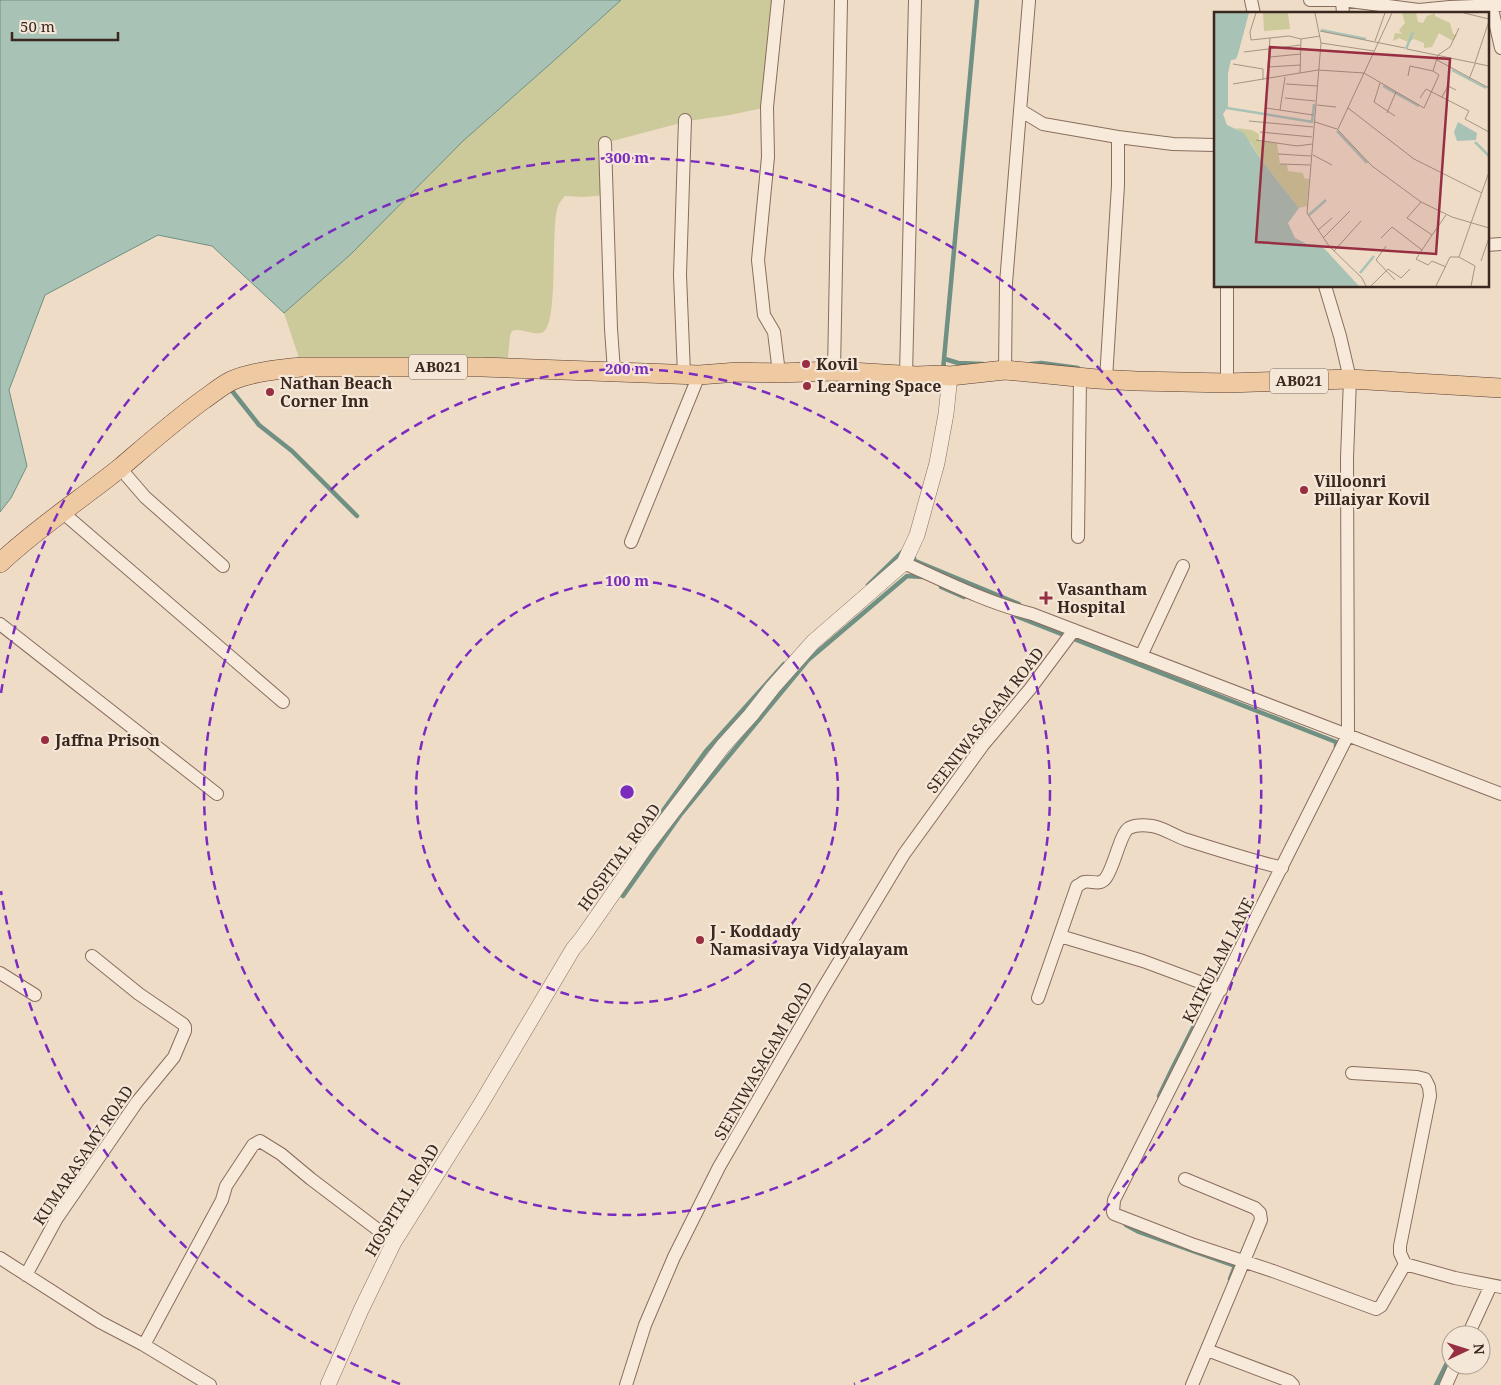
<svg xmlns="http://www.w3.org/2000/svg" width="1501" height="1385" font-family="'Noto Serif',serif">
<rect width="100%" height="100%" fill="#eedcc7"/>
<path fill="#ccc99b" d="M621,0H778L767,107L730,115L688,121L605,143L606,195L583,197L565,196C562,199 560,202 558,206C550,228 559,324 543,332C533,337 522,327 512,331L510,336L507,368L302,367L284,313L350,255L463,141L558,57Z"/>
<path fill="#a8c2b6" stroke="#6f9082" d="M0,0H621L558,57L463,141L350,255L284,313L212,246L158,235L45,295L9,390L27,466L11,498L0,512Z"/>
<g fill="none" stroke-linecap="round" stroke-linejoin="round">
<path stroke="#6f9082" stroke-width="4.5" d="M945,359L958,363L983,364
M1031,364L1041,363L1078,368
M943,370L977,0
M229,387L259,425L292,451L357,516
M914,558L913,560L1019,604
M868,585L902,552
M941,587L964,597
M1016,616L1336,742V749
M657,819L706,751L784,664
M623,896L681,814L808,660L907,576L924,577
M1159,1096L1173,1067L1224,967
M1126,1225L1139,1232L1235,1266L1230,1279
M1436,1385L1451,1355"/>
<g stroke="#896d5d" stroke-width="14">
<path id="minor" d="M778,0L767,107L768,157L758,260L764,315L774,332L779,373
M1251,0L1254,14
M1310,0H1342L1419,10L1450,7L1501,5
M1342,0L1343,14
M1490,0L1501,48
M1020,110L1043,124L1118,137L1173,144L1215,145
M605,143L611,329L614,371
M1487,245L1501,244
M1325,286L1340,336L1350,379L1347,458L1348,735L1114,1200L1113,1212L1114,1214L1194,1245L1273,1271L1376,1309L1381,1306L1405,1264L1455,1278L1501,1287
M1005,370L1006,283L1029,1
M834,371L841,0
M684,374L680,275L685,120
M906,375L915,0
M1106,379L1118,185V137
M1227,383V286
M120,468L145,497L223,566
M62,512L283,702
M1078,537L1080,378
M631,542L699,375
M904,563C946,582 988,603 1032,614L1501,794
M0,624L217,794
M1141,656L1183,566
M1060,936L1143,961L1221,990
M0,973L35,995
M1038,998L1077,886C1080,885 1081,883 1084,882C1092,880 1098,886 1105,879C1114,869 1120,833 1129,828C1135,825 1145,825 1152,826C1164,828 1175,836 1187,840C1218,850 1251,860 1282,868
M1352,1073L1417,1077L1425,1079L1429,1087L1430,1096L1400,1246V1253L1405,1264
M1185,1179L1255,1208L1260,1213L1261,1220L1192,1385
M0,1258L100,1322L144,1345
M26,1275L57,1218L137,1102L174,1057L185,1031V1027L183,1024L139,994L92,956
M1468,1335L1491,1285
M1207,1350L1289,1381L1293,1385
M210,1385L144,1345L222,1200L226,1186L253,1145L260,1141L281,1154L311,1179L394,1242
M626,1385L645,1325L674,1257L719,1167L822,990L904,854L983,745L1030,689L1074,630
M1446,1385L1455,1365"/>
</g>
<g stroke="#896d5d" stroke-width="16">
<path id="tertiary" d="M328,1385L361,1310L394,1242L479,1107L573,949L582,938L644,849L723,746L751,715L773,687L813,642L904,563L917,535L937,463L946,414L950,376"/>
</g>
<g stroke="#573c31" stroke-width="20">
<path id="primary" d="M0,563C37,528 80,500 120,468C147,445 174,421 203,400C212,394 221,386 231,381C250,372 281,369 302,367H482L699,375L738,372L779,373L834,371L917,376L940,375L950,376L1005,370L1097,379L1137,381L1227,383L1350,379L1501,388"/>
</g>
<use href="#minor" stroke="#f8eadb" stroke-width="12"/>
<use href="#tertiary" stroke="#f8eadb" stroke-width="15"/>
<use href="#primary" stroke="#efc9a1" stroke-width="19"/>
</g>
<g fill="none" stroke="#7b2cbf" stroke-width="2.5" stroke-dasharray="9 6">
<circle cx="627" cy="792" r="211"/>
<circle cx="627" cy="792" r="423"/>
<path d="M400 1384A634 634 0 0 1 1 891M1 693A634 634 0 1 1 854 1384"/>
</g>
<g fill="#972e41" stroke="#f5e7d7" stroke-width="2">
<circle cx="806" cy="364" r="5"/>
<circle cx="807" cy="386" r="5"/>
<circle cx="270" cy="392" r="5"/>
<circle cx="1304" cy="490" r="5"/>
<path d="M1043.5 590.5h5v5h5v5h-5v5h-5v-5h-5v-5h5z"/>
<circle cx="45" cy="740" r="5"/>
<circle cx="700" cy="940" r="5"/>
</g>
<g text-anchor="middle" stroke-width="4.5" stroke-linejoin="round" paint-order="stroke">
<g fill="#f5e7d7" stroke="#726157" stroke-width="1">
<rect x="409" y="354.5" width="58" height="25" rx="4"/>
<rect x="1270" y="368.5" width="58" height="25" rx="4"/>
</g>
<g font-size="15" font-weight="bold" fill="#3a2820">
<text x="438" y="372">AB021</text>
<text x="1299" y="386">AB021</text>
</g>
<g font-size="16" font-weight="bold" fill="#3a2820" stroke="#f5e7d7" text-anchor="start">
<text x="816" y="370">Kovil</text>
<text x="280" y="389">Nathan Beach<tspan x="280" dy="18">Corner Inn</tspan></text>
<text x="817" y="392">Learning Space</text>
<text x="1314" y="487">Villoonri<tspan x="1314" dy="18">Pillaiyar Kovil</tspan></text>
<text x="1057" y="595">Vasantham<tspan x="1057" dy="18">Hospital</tspan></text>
<text x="55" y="746">Jaffna Prison</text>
<text x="710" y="937">J - Koddady<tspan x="710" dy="18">Namasivaya Vidyalayam</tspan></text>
</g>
<g font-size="16" fill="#3a2820" stroke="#f5e7d7">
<text transform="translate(985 720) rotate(-52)" y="6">SEENIWASAGAM ROAD</text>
<text transform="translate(619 857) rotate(-54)" y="6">HOSPITAL ROAD</text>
<text transform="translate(1218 960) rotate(-63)" y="6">KATKULAM LANE</text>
<text transform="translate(763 1061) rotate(-60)" y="6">SEENIWASAGAM ROAD</text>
<text transform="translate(83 1155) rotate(-56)" y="6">KUMARASAMY ROAD</text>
<text transform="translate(402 1200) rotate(-59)" y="6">HOSPITAL ROAD</text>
</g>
</g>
<g transform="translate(1214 12)">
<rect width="275" height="275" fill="#eedcc7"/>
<path d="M49,1H74L76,17L50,19ZM188,1H202L204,10L209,11L213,4L221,1V4L236,11L239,22L243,23L239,29L225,21L218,35L210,36V31L200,27L194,30L185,26L179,29L181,21L188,22L185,18L191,11ZM22,116L38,118L45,122V128L63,131L66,152L73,153L74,159L89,161L90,166L95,167L93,194L85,196L45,145L37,131Z" fill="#ccc99b"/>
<path d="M0,1H35L24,42L22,47L17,48L14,61V95L9,102L13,113L30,121L45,145L85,196L74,211L81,226L93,232L107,233L145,274H0ZM244,110L263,121L262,128L243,129L240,120Z" fill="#a8c2b6"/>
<path fill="none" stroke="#a8c2b6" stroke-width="2.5" d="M107,18L152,27M192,37L199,20M238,58L272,76M169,74L205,94M13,96L99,110M98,110L100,92M123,119L153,151M261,130L275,144M95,203L112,188M146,261L160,244"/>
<path fill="none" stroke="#a69484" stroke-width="1" d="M42,1L36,20L37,28L75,24L87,27L86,61M101,1L107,31L93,201L115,234L148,266L152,274M250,1L275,7M106,19L191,36M87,27L106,24M161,29L171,1M107,31L160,39M193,37L275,54M30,40L87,33M56,45L87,42M223,48L275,76M261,51L275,9M19,52L49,57V68M54,55L87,53M194,64L196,54L219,59M53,67L56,26M255,67L261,52M166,71L160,90L181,104M19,72L104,58L150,61L210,96L225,63L219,59L224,43L236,35L245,16M72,72L103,74M228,85L234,74L242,78M71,86L101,89M206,86L212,77L255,99L251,107L275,120M103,93L122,95M52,96L99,103M134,96L200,147L268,181M66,98L71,65M173,101L182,80M35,109L99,115M101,110L123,117L158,154L207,190L238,205L275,216M124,117L178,1M46,120L98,125M42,128L83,134L98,132M64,142L97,144M99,143L118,153M66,152L96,153M207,190L193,206L218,223L232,203M104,218L118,206M218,223L202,247L214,253L218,249L232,255M109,226L136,199M167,226L178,215L208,238M172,234L162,248L181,268M120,239L147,209M267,249L275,226M157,274L174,257L187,266L196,257M222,274L236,245H245M257,274L261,254L245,245L275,160"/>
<path fill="#972e41" fill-opacity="0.15" stroke="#972e41" stroke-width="2.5" d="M56,35L236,47L222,242L42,230Z"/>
<rect width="275" height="275" fill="none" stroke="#3a2820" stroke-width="2.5"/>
</g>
<circle cx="627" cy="792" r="8" fill="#7b2cbf" stroke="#f5e7d7" stroke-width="2.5"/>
<g font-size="15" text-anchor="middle" font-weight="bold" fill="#7b2cbf" stroke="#f5e7d7" stroke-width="4.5" stroke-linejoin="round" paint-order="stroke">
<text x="627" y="163">300 m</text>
<text x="627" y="374">200 m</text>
<text x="627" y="586">100 m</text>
</g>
<g transform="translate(1466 1350) rotate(86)"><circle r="24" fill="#f5e7d7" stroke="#aa9b8e"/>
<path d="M0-4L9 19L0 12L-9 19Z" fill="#972e41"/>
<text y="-8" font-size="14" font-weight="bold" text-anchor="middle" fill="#3a2820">N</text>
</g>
<path d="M12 32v8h106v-8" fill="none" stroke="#3a2820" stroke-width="2.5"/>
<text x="20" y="32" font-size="15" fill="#3a2820" stroke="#f5e7d7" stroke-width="4" paint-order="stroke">50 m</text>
</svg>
